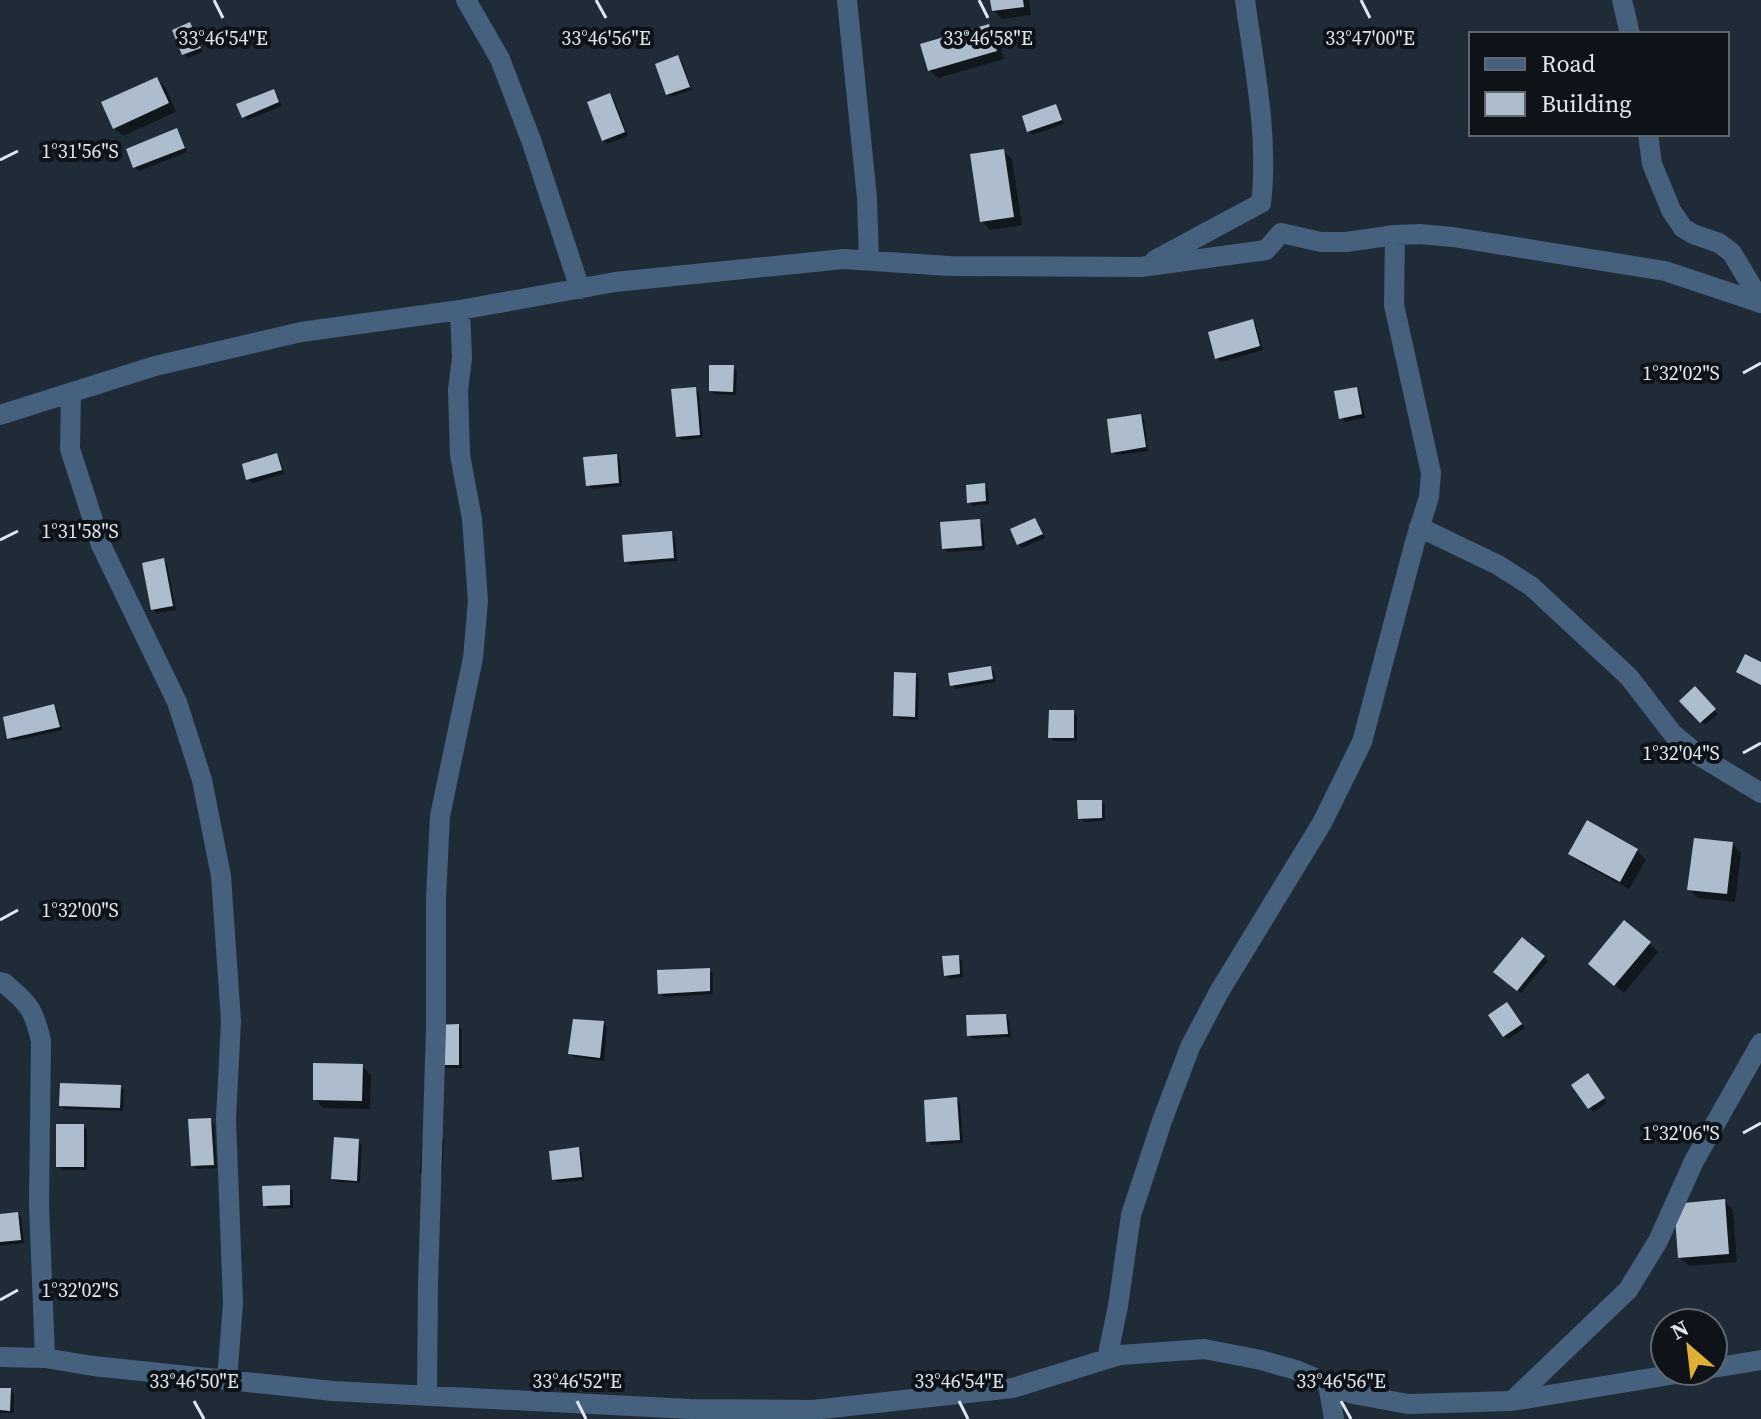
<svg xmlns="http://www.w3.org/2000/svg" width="1761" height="1419" font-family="'Source Serif 4',serif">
<rect width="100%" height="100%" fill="#1f2c38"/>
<path fill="#0007" d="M992,0H1029L1031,15L1002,19L994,11Z
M190,24L193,28L203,52L188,58L184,54L174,31Z
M989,26L997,35L1004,59L938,78L929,70Z
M678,57L682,61L692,90L671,97L667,93Z
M157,79L166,88L176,112L123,136L114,128Z
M273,91L277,95L282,106L247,120L243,116Z
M610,95L614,99L628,136L607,144L603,140Z
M1056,107L1059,110L1064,124L1032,135L1029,131Z
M176,130L180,134L187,152L139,171L135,167L128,150Z
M1003,151L1012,159L1022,225L990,230L982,221Z
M1252,321L1256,325L1263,350L1221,362L1217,358Z
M733,367L737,371L736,395L715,394L711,391Z
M695,389L699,393L703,438L682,440L678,436Z
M1356,389L1360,393L1365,418L1345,422L1341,418Z
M1140,416L1144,420L1148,451L1117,455L1113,452Z
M276,455L280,459L284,474L252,483L248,479Z
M616,456L620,460L622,486L592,489L588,485Z
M984,485L988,489L989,504L973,506L969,502Z
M979,521L983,525L985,550L948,552L944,549Z
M1035,521L1039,524L1045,538L1022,548L1018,544Z
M671,534L675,537L677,561L630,565L626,561Z
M163,560L167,564L176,610L156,613L152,609Z
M990,668L994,672L996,682L956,689L952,685Z
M915,675L919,678L918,720L899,719L895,715Z
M1695,689L1718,714L1705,725L1682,701Z
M53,706L57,710L62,730L13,741L9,738Z
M1073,712L1077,716V741H1054L1050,737Z
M1101,802L1105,805V821L1084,822L1080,818Z
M1733,844L1741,853L1735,902L1698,898L1689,889Z
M1637,851L1646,860L1629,889L1579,862L1571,853Z
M1522,940L1548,961L1521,993L1499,976Z
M1649,943L1658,952L1624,993L1599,973Z
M958,957L962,961L963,977L949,979L946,975Z
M709,970L713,974V994L664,997L660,993Z
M1511,1009L1525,1028L1508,1039L1504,1036Z
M1006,1016L1009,1020L1011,1037L973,1039L969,1035Z
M604,1023L607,1027L604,1061L574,1057L570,1054Z
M458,1026L462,1030V1068H442Z
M362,1066L371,1075L370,1109L323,1108L315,1099Z
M1591,1079L1607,1103L1593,1112L1589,1108Z
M120,1087L124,1090L123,1111L65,1109L61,1105Z
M956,1099L960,1103L963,1143L932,1145L928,1142Z
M210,1120L214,1124L217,1168L197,1169L193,1165Z
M83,1126L87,1130V1170H62L58,1166Z
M423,1135L441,1136L444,1140L442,1177L424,1176L420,1172Z
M358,1141L362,1145L360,1183L337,1182L333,1178Z
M578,1150L582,1153L584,1180L558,1183L554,1179Z
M289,1187L293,1191V1208L269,1209L265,1205Z
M1724,1201L1733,1210L1737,1262L1689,1266L1680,1257Z
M17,1214L21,1217L24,1243L0,1246V1216Z
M0,1390H11L14,1394V1413H0Z"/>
<path fill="#aebdcd" d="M990,0H1023L1024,7L992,11Z
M190,22L201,48L182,55L172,30Z
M989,24L997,51L928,71L920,44Z
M678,55L690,87L666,95L655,64Z
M157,77L169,103L113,129L101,102Z
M274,89L279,102L242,118L236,104Z
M610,93L625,132L602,141L587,102Z
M1056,104L1062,120L1027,132L1022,116Z
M177,128L185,148L133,168L126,149Z
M1004,149L1014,217L980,222L970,154Z
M1253,319L1260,346L1215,359L1208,332Z
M709,365H734L733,392L709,391Z
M696,387L700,435L676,437L671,389Z
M1357,387L1362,414L1339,419L1334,391Z
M1141,414L1146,447L1111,453L1107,419Z
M277,453L282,470L246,480L242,464Z
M617,454L619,483L586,486L583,457Z
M985,483L986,501L967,503L966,485Z
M1035,518L1043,534L1017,545L1010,529Z
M980,519L982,546L942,549L940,522Z
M672,531L674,558L624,562L622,535Z
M164,558L173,606L151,610L142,563Z
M1745,654L1761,662V685L1736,672Z
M991,666L993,679L950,686L948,673Z
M894,672L916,673L915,717L893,716Z
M1695,686L1716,709L1700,723L1679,701Z
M54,704L60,727L7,739L3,717Z
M1049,710H1074V738H1048Z
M1077,800H1102V818L1078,819Z
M1587,820L1638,849L1620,882L1568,854Z
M1694,838L1733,842L1727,894L1687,890Z
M1624,920L1651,942L1614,986L1588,964Z
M1522,937L1545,956L1517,991L1493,972Z
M959,955L960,974L944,976L942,956Z
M710,968V991L658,994L657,970Z
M1507,1002L1522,1024L1503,1037L1488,1015Z
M1006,1014L1008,1034L967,1036L966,1015Z
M573,1019L604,1021L600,1058L568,1054Z
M459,1024V1065H436V1025Z
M313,1063L363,1064L362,1101L313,1100Z
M1588,1073L1605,1098L1588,1109L1571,1085Z
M60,1083L121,1085L120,1108L59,1106Z
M957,1097L960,1140L926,1142L924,1100Z
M211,1118L214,1165L191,1166L188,1119Z
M56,1124H84V1167H56Z
M334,1137L359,1139L357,1181L331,1179Z
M579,1147L582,1177L552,1180L549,1151Z
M290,1185V1205L263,1206L262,1186Z
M1725,1199L1729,1254L1678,1258L1674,1204Z
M18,1212L21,1240L0,1242V1214Z
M0,1388H11L10,1411L0,1410Z"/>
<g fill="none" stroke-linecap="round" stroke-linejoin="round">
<path stroke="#45617d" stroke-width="20" d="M466,0L500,59L531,140L580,289
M847,0L867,198L869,261
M1622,0L1630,34
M1648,134L1652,164L1671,210L1683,228L1693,234L1719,243L1732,253L1761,302
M1155,260L1261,203C1269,137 1254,66 1245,0
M71,393L70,449L101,545L177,702L202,780L221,876L231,1021L226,1119L233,1303L227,1380
M0,415L155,366L301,332L460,310L615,282L844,259L949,266L1141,267L1266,250L1281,233L1321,242H1346L1395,235L1419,234L1453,237L1665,271L1761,303
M1419,527L1498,565L1531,586L1629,677L1673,734L1698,755L1761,793
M0,982L4,983C28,1003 34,1009 41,1041L39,1205L45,1358
M0,1357L45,1358L93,1366L333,1391L690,1409L813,1410L1013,1388L1120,1355L1204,1349L1261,1360L1296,1370L1353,1394L1408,1404L1512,1401L1694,1371
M1107,1359L1118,1306L1131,1215L1162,1121L1190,1047L1219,992L1322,823L1362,742L1415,542L1429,497L1431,473L1394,305L1395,235
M1713,1368L1761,1360
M1328,1384L1334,1419
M427,1396L428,1283L436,1029V898L440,816L473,658L478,601L472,519L460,455L458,390L462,358L460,310
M1512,1401L1628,1290L1658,1241L1694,1161L1761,1043"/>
</g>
<path fill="none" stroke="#dde5ed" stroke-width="3" d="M214,0L223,18M596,0L606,18M979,0L988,18M1361,0L1370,18M0,160L18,151M1743,373L1761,363M0,540L18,531M1743,753L1761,743M0,920L18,910M1743,1133L1761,1123M0,1300L18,1290M194,1401L204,1419M577,1401L586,1419M959,1401L968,1419M1341,1401L1351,1419"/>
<g font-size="20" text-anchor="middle" fill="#dde5ed" stroke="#0e1319" stroke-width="8" stroke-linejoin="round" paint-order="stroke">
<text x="223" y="45">33°46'54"E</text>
<text x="606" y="45">33°46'56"E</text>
<text x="988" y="45">33°46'58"E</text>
<text x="1370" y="45">33°47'00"E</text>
<text x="80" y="158">1°31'56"S</text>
<text x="1681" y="380">1°32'02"S</text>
<text x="80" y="538">1°31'58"S</text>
<text x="1681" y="760">1°32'04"S</text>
<text x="80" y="917">1°32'00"S</text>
<text x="1681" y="1140">1°32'06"S</text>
<text x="80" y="1297">1°32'02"S</text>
<text x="194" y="1388">33°46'50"E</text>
<text x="577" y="1388">33°46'52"E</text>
<text x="959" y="1388">33°46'54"E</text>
<text x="1341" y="1388">33°46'56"E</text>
</g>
<rect x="1469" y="32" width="260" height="104" fill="#0e1319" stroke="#61676e" stroke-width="2"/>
<rect x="1485" y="58" width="40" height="12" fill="#45617d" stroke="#61676e" stroke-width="2"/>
<text x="1541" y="72" font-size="24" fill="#dde5ed">Road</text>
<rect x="1485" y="92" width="40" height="24" fill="#aebdcd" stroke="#61676e" stroke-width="2"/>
<text x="1541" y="112" font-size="24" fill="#dde5ed">Building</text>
<g transform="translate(1689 1347) rotate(332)"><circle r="38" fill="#0e1319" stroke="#61676e" stroke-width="2"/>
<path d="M0-6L14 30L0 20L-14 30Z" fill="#e0b034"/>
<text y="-12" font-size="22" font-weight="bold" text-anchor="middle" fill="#dde5ed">N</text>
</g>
</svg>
